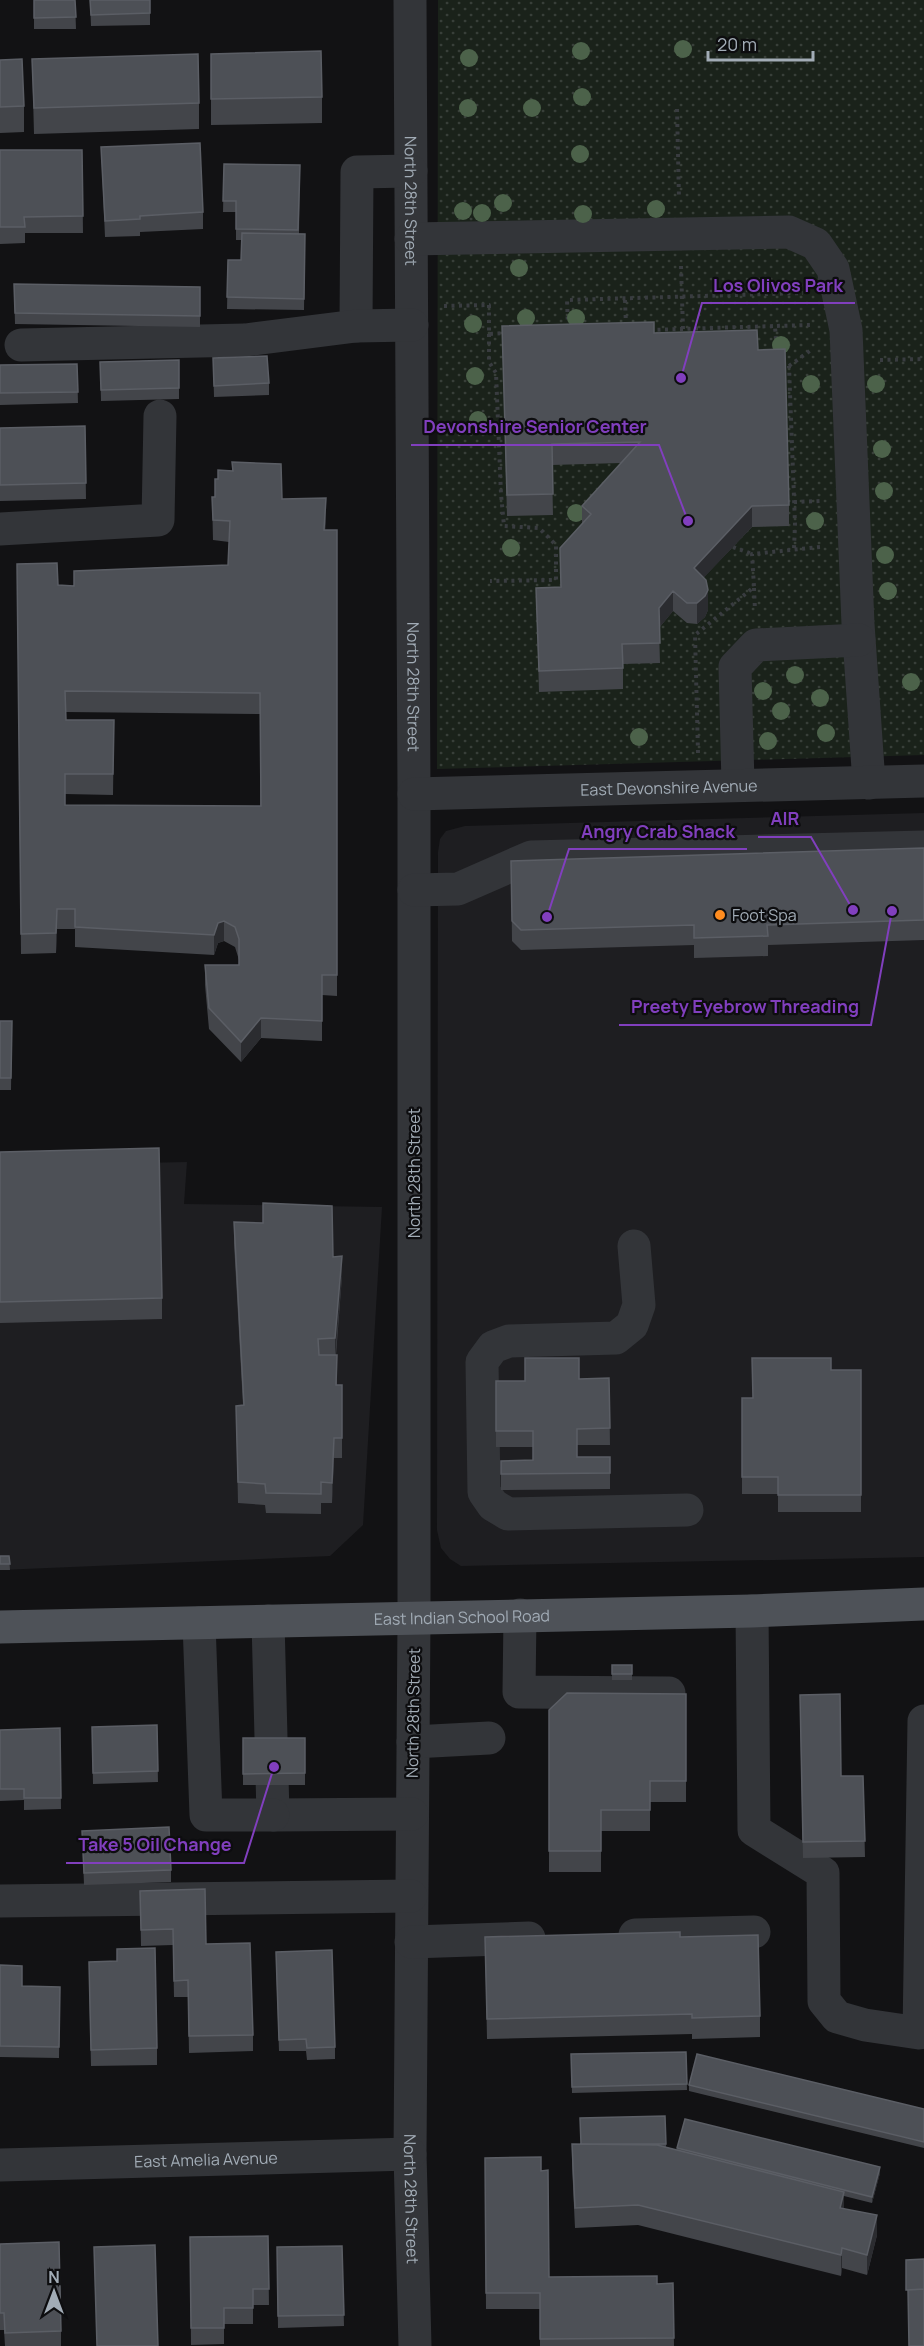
<svg xmlns="http://www.w3.org/2000/svg" width="924" height="2346" font-family="Manrope,sans-serif">
<defs>
<pattern id="park-dots" width="8" height="8" patternUnits="userSpaceOnUse" patternTransform="scale(1.5)"><rect width="8" height="8" fill="#1a221a"/><path d="M2 2h.1M6 6h.1" fill="none" stroke="#383f39" stroke-width="1.8" stroke-linecap="round"/></pattern>
</defs>
<rect width="100%" height="100%" fill="#121214"/>
<path fill="#1e1e21" d="M924,813V1557L461,1566L450,1559L441,1548L437,1530L438,852L440,839L446,831L465,826Z
M187,1162L184,1204L382,1207L363,1525L330,1556L0,1570V1166Z"/>
<path fill="url(#park-dots)" d="M438,0H924V755L437,769Z"/>
<g fill="none" stroke-linecap="round" stroke-linejoin="round">
<path stroke="#393c40" stroke-width="4" stroke-dasharray="3 4.5" stroke-linecap="butt" d="M677,109L679,199
M681,266L683,329
M625,300L626,326
M444,306L489,305V334L507,333
M568,327L567,300L803,293
M650,330L775,326
M489,334V362L496,373L501,494L504,526L539,528L556,545V580L490,581
M777,354L775,326L811,325
M880,360L924,359
M781,364L789,366L795,524L794,549
M789,366L811,350
M794,502L820,501
M733,547L752,554
M754,588L755,610
M698,753L695,635L754,587L752,554L820,547"/>
<g stroke="#333539" stroke-width="33">
<path id="s1" d="M410,0L414,794V1618L410,2154L415,2346"/>
<path d="M411,239L789,232L816,244L833,269L846,330L858,624L869,783"/>
<path d="M356,326L357,172L411,171"/>
<path d="M21,345L245,340L356,326L412,325"/>
<path d="M0,529L158,520L160,416"/>
<path d="M738,784L735,667L756,645L859,640"/>
<path id="s2" d="M414,794L924,781"/>
<path d="M414,890L458,889L531,857L924,847"/>
<path d="M634,1246L639,1305L632,1325L616,1338L509,1341L493,1347L482,1362L484,1492L493,1505L508,1514L687,1510"/>
<path d="M752,1611L754,1830L823,1873L824,2001L837,2017L865,2025L919,2033L924,1721"/>
<path d="M520,1615L519,1692L669,1693"/>
<path d="M268,1621L273,1815L412,1814"/>
<path d="M199,1623L206,1815H273"/>
<path d="M413,1742L489,1738"/>
<path d="M0,1901L411,1896"/>
<path d="M635,1935L754,1932"/>
<path d="M411,1942L529,1938"/>
<path id="s3" d="M0,2165L410,2154"/>
</g>
<path stroke="#4e5258" stroke-width="33" id="s4" d="M0,1627L752,1611L924,1604"/>
</g>
<g fill="#4c624a">
<circle cx="683" cy="49" r="9"/>
<circle cx="581" cy="51" r="9"/>
<circle cx="469" cy="58" r="9"/>
<circle cx="582" cy="97" r="9"/>
<circle cx="468" cy="108" r="9"/>
<circle cx="532" cy="108" r="9"/>
<circle cx="580" cy="154" r="9"/>
<circle cx="503" cy="203" r="9"/>
<circle cx="656" cy="209" r="9"/>
<circle cx="463" cy="211" r="9"/>
<circle cx="482" cy="213" r="9"/>
<circle cx="583" cy="214" r="9"/>
<circle cx="519" cy="268" r="9"/>
<circle cx="526" cy="318" r="9"/>
<circle cx="576" cy="318" r="9"/>
<circle cx="473" cy="324" r="9"/>
<circle cx="781" cy="345" r="9"/>
<circle cx="475" cy="376" r="9"/>
<circle cx="811" cy="384" r="9"/>
<circle cx="876" cy="384" r="9"/>
<circle cx="478" cy="420" r="9"/>
<circle cx="882" cy="449" r="9"/>
<circle cx="884" cy="491" r="9"/>
<circle cx="576" cy="513" r="9"/>
<circle cx="815" cy="521" r="9"/>
<circle cx="511" cy="548" r="9"/>
<circle cx="885" cy="555" r="9"/>
<circle cx="888" cy="591" r="9"/>
<circle cx="795" cy="675" r="9"/>
<circle cx="911" cy="682" r="9"/>
<circle cx="763" cy="691" r="9"/>
<circle cx="820" cy="698" r="9"/>
<circle cx="781" cy="711" r="9"/>
<circle cx="826" cy="733" r="9"/>
<circle cx="639" cy="737" r="9"/>
<circle cx="768" cy="741" r="9"/>
</g>
<path fill="#43454a" fill-rule="evenodd" d="M34,0H75L76,29H34Z
M90,0H150V25L91,26Z
M211,54L322,97V123L211,125Z
M32,59L199,103V129L34,134Z
M0,60L24,106V132L0,133Z
M101,147L203,212V229L140,232V236L105,237Z
M0,150H82L83,233H25V243L0,244Z
M224,164L300,165L299,234H305L304,310L227,309L228,260H241L242,240H236V212H223Z
M14,284L200,287V327L15,324Z
M502,326L654,333L758,350L789,505V526L752,527L704,577L708,610L705,617L697,624L687,623L673,611L659,628L660,663L623,664V689L539,692L536,588L561,587L560,548L582,524V506L621,463L552,465L553,515L507,516Z
M213,358L269,383V395L214,397Z
M179,360V399L101,401L100,362Z
M77,364L78,403L0,405V365Z
M85,426L86,499L0,501V428Z
M232,462L282,499L326,519L325,530H337V996L322,995V1041L261,1038L241,1062L209,1029L205,985V965H239V960L235,947L224,941L218,943L214,955L75,947V929H57L56,953L21,954L17,564L58,585L74,586V571L228,565L229,542L213,540L212,497H215V479H218L232,471ZM66,712L260,714V806L65,805V794L113,795L114,720H66Z
M924,848V940L768,945V956L694,958V945L521,950L512,941L511,861Z
M0,1021H12L11,1090H0Z
M0,1152L162,1298V1319L0,1323Z
M234,1222L333,1257L342,1276L336,1355L337,1385H342V1458H334L332,1503H321V1514L266,1513L265,1505L238,1503L236,1406L243,1405L234,1243Z
M831,1370H861V1512H778V1494H742V1398H752Z
M609,1378L610,1445H577V1457H610V1489L501,1490V1461L533,1460V1447H496V1381H525Z
M0,1556H9L10,1570H0Z
M612,1665H632V1680H612Z
M686,1694V1802H650V1831H601V1872H549V1710Z
M800,1711L841,1776H863L865,1857L803,1858Z
M157,1725L158,1782L93,1784L92,1727Z
M60,1728L61,1809L24,1810V1800L0,1801V1730Z
M243,1738H305V1785H243Z
M82,1831L171,1870V1882L84,1885Z
M140,1891L206,1944L253,2035V2051L189,2053L188,1997H174L173,1945L141,1946Z
M485,1937H680L760,2016V2037L692,2039V2034L487,2039Z
M276,1963L335,2047V2059L307,2060L306,2051H279Z
M0,1965L22,1986L60,1987L59,2058L0,2057Z
M89,1978L157,2048V2065L91,2066Z
M686,2052L687,2090L572,2093L571,2054Z
M689,2085L924,2109V2148L689,2091Z
M572,2144H666V2147L677,2150V2148L880,2173L872,2203L844,2196V2208L877,2235L867,2275L842,2268L841,2276L638,2225L575,2228L572,2165Z
M485,2158L541,2171L549,2277L657,2284L673,2283L674,2346H540V2309H486Z
M268,2236L269,2305H253V2324H224V2344L191,2345L190,2237Z
M0,2244L61,2331V2346H5L4,2330H0Z
M342,2246L344,2326L278,2328L277,2247Z"/>
<path fill="#2b2c30" d="M326,498V519L324,550V530Z
M752,506V527L694,588V568Z
M708,590V610L705,617L697,624V603Z
M673,591V611L659,628V608Z
M57,909V929L56,953V933Z
M224,921V941L218,943L214,955V935L218,923Z
M261,1018V1038L241,1062V1042Z
M342,1256V1276L335,1359V1338Z
M334,1438V1458L332,1503V1483Z
M880,2167V2173L872,2203V2197Z
M844,2192V2213L840,2208Z
M877,2215V2235L867,2275V2255Z
M842,2248V2268L841,2276V2255Z"/>
<path fill="#4d5056" stroke="#5b5e65" stroke-width="1.5" fill-rule="evenodd" d="M34,0H75L76,17L34,18Z
M90,0H150V13L91,15Z
M321,51L322,97L211,99V54Z
M198,54L199,103L34,108L32,59Z
M22,59L24,106L0,107V60Z
M200,143L203,212L140,216V219L105,221L101,147Z
M0,150H82L83,216L24,217L25,227H0Z
M224,164L300,165L298,230L236,229V201H223Z
M242,233L305,234L304,299L227,297L228,260H241Z
M14,284L200,287V316L15,313Z
M654,322V333L757,330L758,350L785,349L789,505L752,506L694,568L706,580L708,590L705,596L697,603H687L673,591L659,608L660,643L622,644L623,668L539,671L536,588L561,587L560,548L591,514L582,506L640,442L552,444L553,494L507,495L502,326Z
M267,356L269,383L214,386L213,358Z
M179,360V388L101,390L100,362Z
M77,364L78,392L0,393V365Z
M85,426L86,483L0,485V428Z
M232,462L281,464L282,499L326,498L324,530H337V975H322V1021L261,1018L241,1042L209,1008L205,965H239V939L235,927L224,921L218,923L214,935L75,927V909H57L56,933L21,934L17,564L57,563L58,585L74,586V571L228,565L230,521L213,520L212,497H215V479H218V470L233,471ZM65,691L260,693L261,806L65,805V774H113L114,720H66Z
M924,848V920L767,925L768,936L694,938V925L521,930L512,921L511,861Z
M0,1021H12L11,1078H0Z
M159,1148L162,1298L0,1302V1152Z
M263,1203L332,1206L333,1257L342,1256L335,1338L318,1339L319,1355H337L336,1385H342V1438H334L332,1483L321,1482V1494L266,1493L265,1484L238,1482L236,1406L244,1405L234,1222L263,1223Z
M525,1358H579V1379L609,1378L610,1428L577,1429V1457H610V1473L501,1474V1461L533,1460V1431H496V1381H525Z
M752,1358H831V1370H861V1495H778V1477H742V1398H753Z
M0,1556H9L10,1564H0Z
M612,1665H632V1674H612Z
M567,1693L686,1694V1781H650V1810H601V1851H549V1710Z
M840,1694L841,1776H863L865,1841L803,1842L800,1695Z
M157,1725L158,1771L93,1773L92,1727Z
M60,1728L61,1798H24V1789H0V1730Z
M243,1738H305V1773L243,1774Z
M169,1827L171,1870L84,1873L82,1831Z
M205,1889L206,1944L250,1943L253,2035L189,2036L188,1980L174,1981L173,1929L141,1930L140,1891Z
M680,1932V1937L758,1935L760,2016L692,2018V2014L487,2019L485,1937Z
M155,1948L157,2048L91,2050L89,1962L117,1961V1949Z
M332,1950L335,2047L307,2048L306,2039L279,2040L276,1952Z
M0,1965L22,1966V1986L60,1987L59,2047L0,2046Z
M686,2052L687,2084L572,2087L571,2054Z
M697,2054L924,2109V2142L689,2085Z
M665,2116L666,2144H581L580,2118Z
M685,2119L880,2167L872,2197L677,2148Z
M572,2144L657,2145L844,2192L840,2208L877,2215L867,2255L842,2248L841,2255L638,2205L575,2208Z
M541,2157V2171L548,2170L549,2277L657,2276V2284L673,2283L674,2338L540,2339V2293H486L485,2158Z
M268,2236L269,2289H253V2308H224V2328H191L190,2237Z
M59,2242L61,2331L5,2333L4,2313H0V2244Z
M155,2245L158,2346H97L94,2247Z
M342,2246L344,2315L278,2316L277,2247Z
M924,2259V2289L906,2290V2260Z
M924,2289V2346H909L908,2290Z"/>
<circle fill="#ff8c1f" stroke="#0d0d0f" stroke-width="2" cx="720" cy="915" r="6"/>
<g text-anchor="middle" stroke-width="4.5" stroke-linejoin="round" paint-order="stroke">
<g font-size="16" fill="#a2acb6" stroke="#0d0d0f">
<text dy="6" stroke="none"><textPath href="#s1" startOffset="201">North 28th Street</textPath></text>
<text dy="6" stroke="none"><textPath href="#s1" startOffset="687">North 28th Street</textPath></text>
<text dy="6" stroke="none"><textPath href="#s2" startOffset="255">East Devonshire Avenue</textPath></text>
<text transform="translate(414 1173) rotate(-90)" y="6">North 28th Street</text>
<text dy="6" stroke="none"><textPath href="#s4" startOffset="462">East Indian School Road</textPath></text>
<text transform="translate(413 1713) rotate(-89)" y="6">North 28th Street</text>
<text dy="6" stroke="none"><textPath href="#s3" startOffset="206">East Amelia Avenue</textPath></text>
<text dy="6" stroke="none"><textPath href="#s1" startOffset="2199">North 28th Street</textPath></text>
</g>
<g font-size="16" fill="#a2acb6" stroke="#0d0d0f" text-anchor="start">
<text x="732" y="921">Foot Spa</text>
</g>
</g>
<path fill="none" stroke="#813fbe" stroke-width="2" d="M681 378L702 303H855M688 521L659 445H411M853 910L811 837H758M547 917L569 849H747M892 911L871 1025H619M274 1767L244 1863H66"/>
<g fill="#813fbe" stroke="#0d0d0f" stroke-width="2">
<circle cx="681" cy="378" r="6"/>
<circle cx="688" cy="521" r="6"/>
<circle cx="853" cy="910" r="6"/>
<circle cx="547" cy="917" r="6"/>
<circle cx="892" cy="911" r="6"/>
<circle cx="274" cy="1767" r="6"/>
</g>
<g font-size="18" text-anchor="middle" font-weight="bold" fill="#813fbe" stroke="#0d0d0f" stroke-width="4.5" stroke-linejoin="round" paint-order="stroke">
<text x="778" y="292">Los Olivos Park</text>
<text x="535" y="433">Devonshire Senior Center</text>
<text x="785" y="825">AIR</text>
<text x="658" y="838">Angry Crab Shack</text>
<text x="745" y="1013">Preety Eyebrow Threading</text>
<text x="155" y="1851">Take 5 Oil Change</text>
</g>
<g transform="translate(54 2292)" stroke="#0d0d0f" stroke-width="4.5" paint-order="stroke">
<path d="M0-4.5L10 22L0 15L-10 22Z" fill="#a2acb6"/>
<text y="-9" font-size="16" font-weight="bold" text-anchor="middle" fill="#a2acb6">N</text>
</g>
<path d="M708 51v9h105v-9" fill="none" stroke="#a2acb6" stroke-width="3"/>
<text x="717" y="51" font-size="18" fill="#a2acb6" stroke="#0d0d0f" stroke-width="4.5" paint-order="stroke">20 m</text>
</svg>
